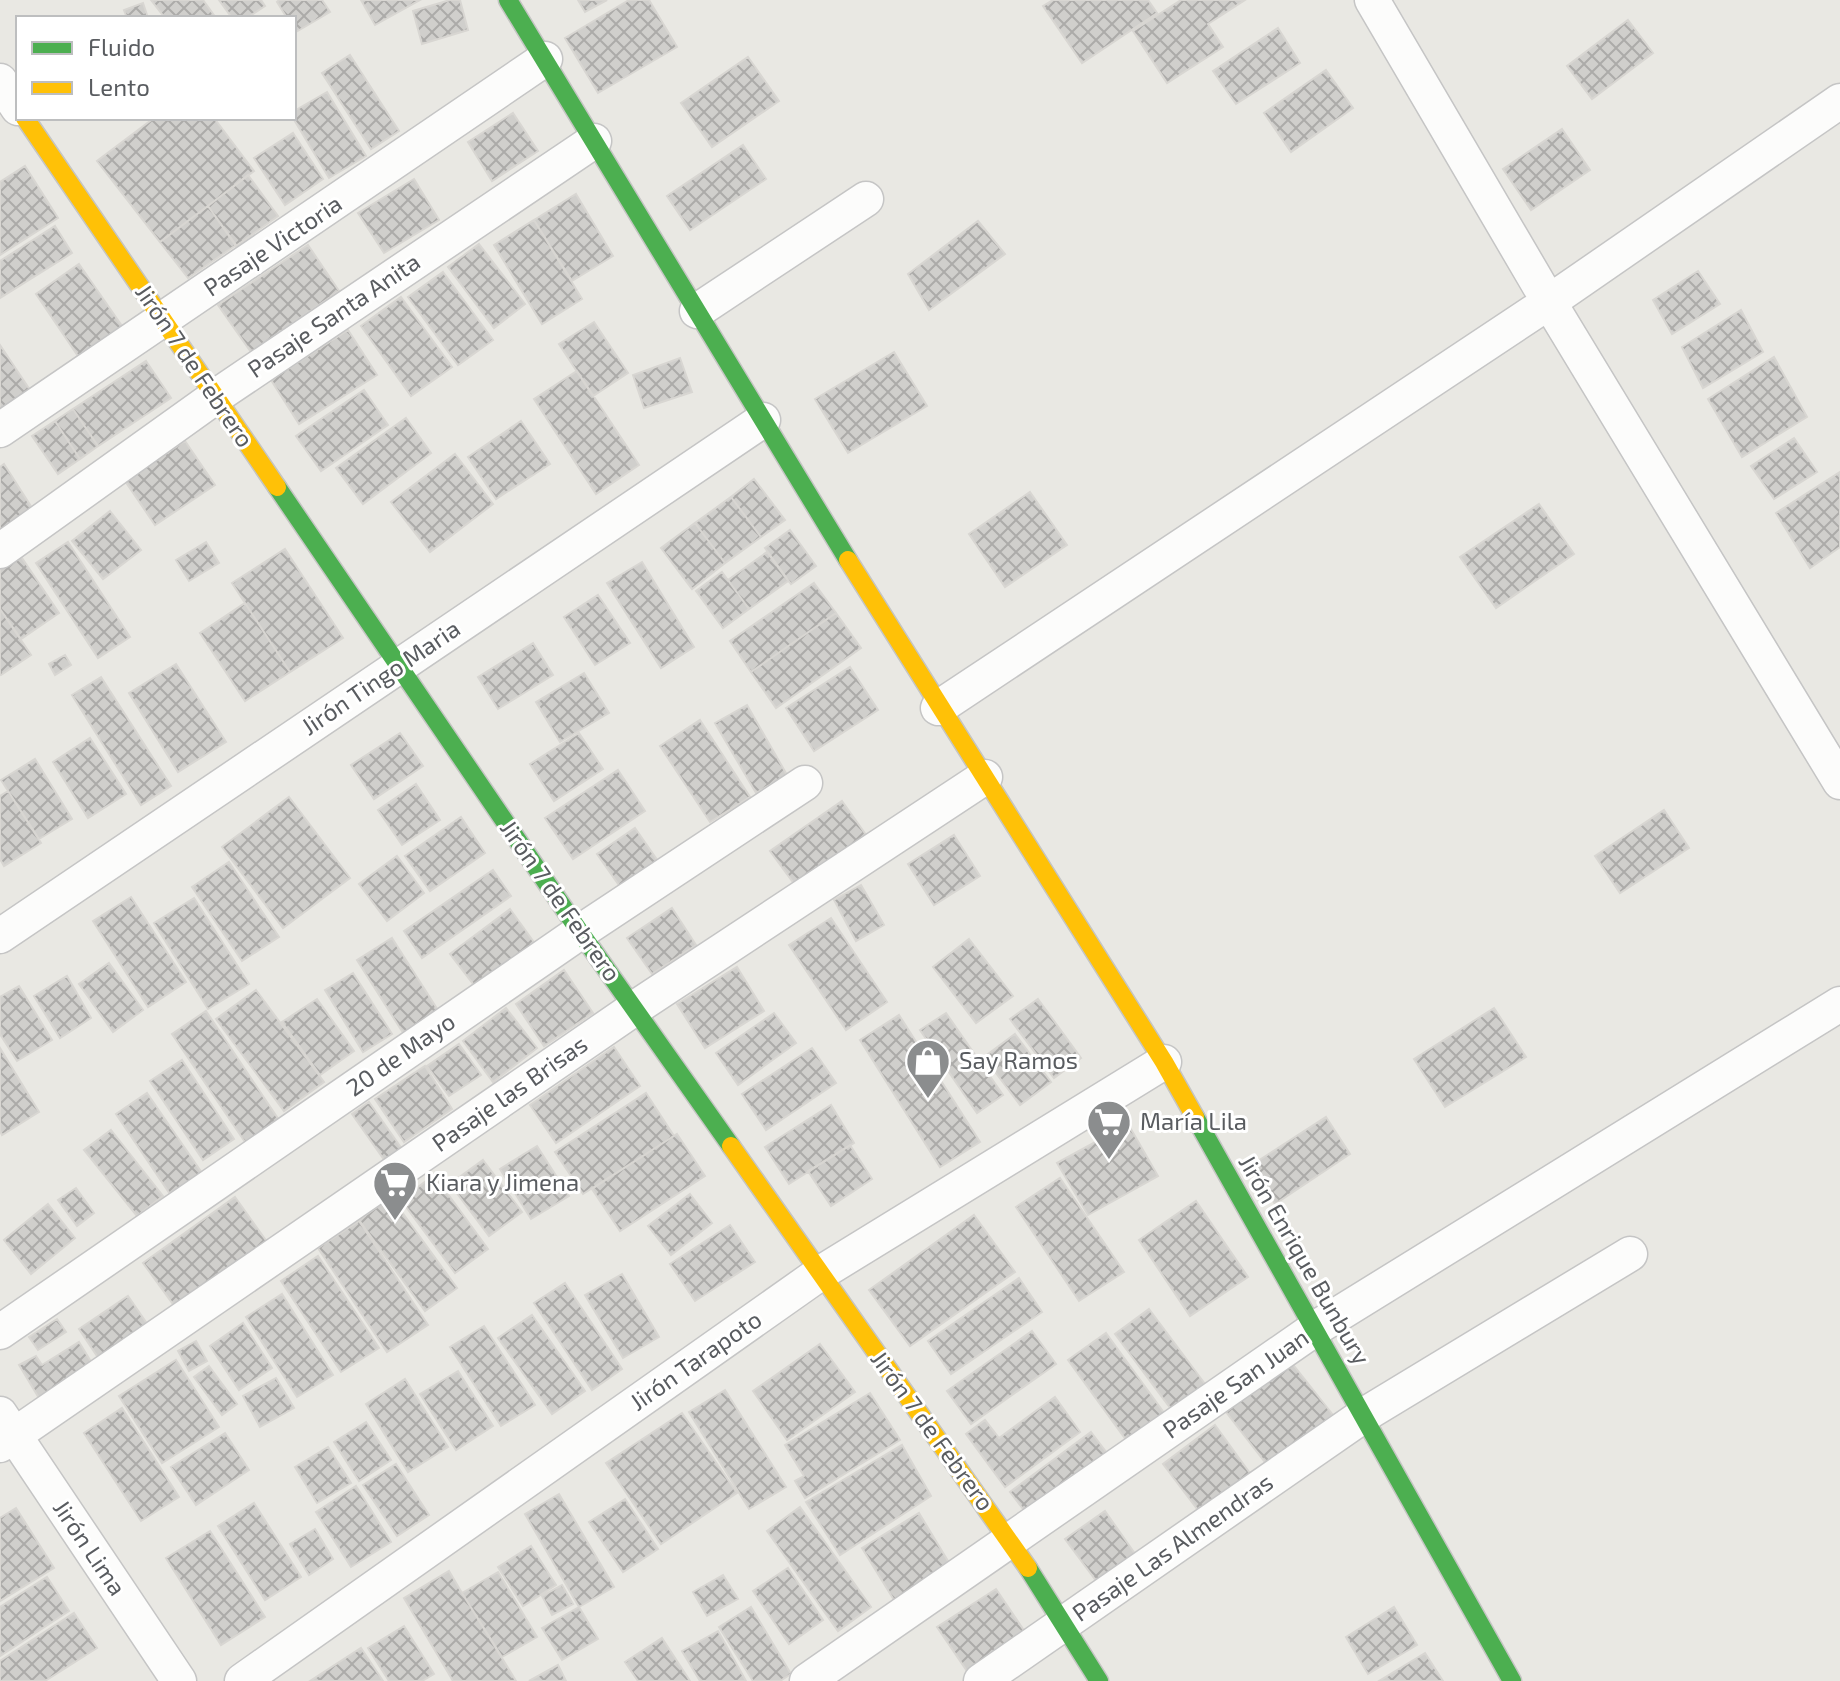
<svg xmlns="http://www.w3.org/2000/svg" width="1840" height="1681" font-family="'Exo 2',sans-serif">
<defs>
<pattern id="building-cross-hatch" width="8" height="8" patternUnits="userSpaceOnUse" patternTransform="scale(2)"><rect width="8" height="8" fill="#d0cfcc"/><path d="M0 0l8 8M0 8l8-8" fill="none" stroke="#acaba9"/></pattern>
</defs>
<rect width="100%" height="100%" fill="#e9e8e3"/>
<path fill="url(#building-cross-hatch)" stroke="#d8d6d2" stroke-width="2" d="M151,0H203L216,18H165Z
M219,0H261L265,6L247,18H232Z
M279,0H322L330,12L296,32L294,18H287L277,2Z
M361,0H420L375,25Z
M450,0H460L468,30L422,44L413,11Z
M578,0H607L585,12Z
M629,0H649L677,47L598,93L565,38Z
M1053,0H1148L1157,13L1082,63L1043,6Z
M1181,0H1245L1208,24L1223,47L1167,83L1133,31Z
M143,3L148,18H127L124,10Z
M1628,20L1653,53L1592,99L1567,66Z
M1278,28L1300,63L1236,104L1213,71Z
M350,55L399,131L371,149L322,73Z
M748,57L779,101L712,147L681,103Z
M1326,70L1353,108L1291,152L1264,113Z
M327,92L366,156L329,178L293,118L294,111Z
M513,113L538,151L492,181L468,142Z
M154,118H214L254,171L160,242L97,161Z
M1562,129L1590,170L1531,210L1503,169Z
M293,133L323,179L285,205L254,158Z
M743,145L766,179L690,230L667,196Z
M25,166L58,218L0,255V182Z
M248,175L278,216L236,246L208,206Z
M414,179L439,220L384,253L358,213Z
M576,194L613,256L572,281L534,220Z
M208,206L236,245L188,278L160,242Z
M534,220L582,299L542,324L494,245Z
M978,221L1005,254L929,310L908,274Z
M55,226L72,253L0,298V261Z
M479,244L525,304L494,328L448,267Z
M308,245L339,291L251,352L218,305Z
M79,264L122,326L78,356L36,294Z
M1698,271L1720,304L1672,334L1653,300Z
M443,272L493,340L458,365L408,297Z
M401,297L452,367L411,396L361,326Z
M1741,310L1763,352L1703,388L1682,347Z
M594,322L628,373L593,396L559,344Z
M348,330L377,375L299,424L271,380Z
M0,345L30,390L0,410Z
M894,352L927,406L848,453L815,399Z
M1774,357L1807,417L1742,457L1708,399Z
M680,358L692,392L644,408L633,375Z
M146,361L171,398L98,446L73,409Z
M577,371L639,465L596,494L534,399Z
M364,390L388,425L321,471L296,436Z
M73,409L98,446L80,459L55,421Z
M406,418L431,453L363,504L336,468Z
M55,421L80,459L58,474L32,436Z
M521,421L550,464L496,499L468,457Z
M1794,438L1817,472L1774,499L1751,466Z
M185,441L215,485L155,525L125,481Z
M455,454L493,504L430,552L391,502Z
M4,464L34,511L0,532V467Z
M1840,472V547L1810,568L1776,513Z
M754,479L785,520L761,537L731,497Z
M1030,492L1067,545L1005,587L969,534Z
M731,497L761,537L725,563L695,523Z
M1539,504L1574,554L1496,608L1460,557Z
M110,511L141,550L103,579L72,541Z
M695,523L725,563L692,589L661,548Z
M790,530L816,566L791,584L765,548Z
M68,542L130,637L98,658L36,563Z
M206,542L219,563L189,581L176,560Z
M285,549L343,638L290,672L232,583Z
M767,552L788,581L749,609L728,580Z
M20,555L59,613L21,639L0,609V569Z
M642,562L694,647L661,668L607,583Z
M722,572L749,609L723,628L696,591Z
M814,583L836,613L751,672L730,641Z
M598,595L630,643L595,665L564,617Z
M245,603L290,672L245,701L200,633Z
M0,609L31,655L1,675L0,674Z
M836,613L861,648L776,708L751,672Z
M533,643L553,675L498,709L478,677Z
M65,655L71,665L55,675L49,664Z
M176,664L226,742L178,772L129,693Z
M850,667L878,710L814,751L786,708Z
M584,673L609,713L560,742L536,702Z
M101,677L171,786L141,805L72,695Z
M747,705L787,775L756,793L715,723Z
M700,720L750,797L710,822L660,746Z
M400,733L423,766L374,799L351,765Z
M579,733L603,769L554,801L530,764Z
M90,738L126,794L88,818L53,762Z
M35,759L72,819L39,839L1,780Z
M618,770L645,811L573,859L545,818Z
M416,784L440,820L402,845L378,810Z
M8,791L41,843L4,866L0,859V796Z
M289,797L350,878L283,928L222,847Z
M842,801L869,839L798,889L770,851Z
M1664,810L1689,848L1620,893L1595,856Z
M461,817L485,853L430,891L405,856Z
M635,828L658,861L621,888L597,854Z
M954,835L980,876L934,905L908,864Z
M397,856L424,893L387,921L359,884Z
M229,862L279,937L242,961L192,887Z
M493,870L511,896L422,958L404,931Z
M861,885L884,925L856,941L834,900Z
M131,897L186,982L148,1007L93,921Z
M194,898L249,984L208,1009L154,923Z
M672,908L696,945L652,974L627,938Z
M510,909L536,945L477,989L450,954Z
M831,918L887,1002L846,1030L789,945Z
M392,938L441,1015L405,1036L357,960Z
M969,939L1013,996L976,1023L933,967Z
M109,963L143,1010L113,1032L79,984Z
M737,967L764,1011L705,1048L677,1004Z
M564,970L593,1013L544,1046L516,1004Z
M353,973L392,1034L363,1052L325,990Z
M67,976L91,1018L60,1038L34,996Z
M19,986L52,1040L17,1061L0,1034V997Z
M256,990L324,1082L284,1111L216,1019Z
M317,999L354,1051L320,1075L282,1022Z
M1038,999L1081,1058L1054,1078L1010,1019Z
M506,1008L537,1048L493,1082L463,1041Z
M1494,1008L1526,1057L1445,1107L1414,1059Z
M206,1011L283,1126L249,1148L172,1034Z
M774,1013L796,1043L738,1085L716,1053Z
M946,1013L1003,1095L977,1113L920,1030Z
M899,1015L980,1142L940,1167L860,1040Z
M1015,1034L1051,1082L1020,1105L984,1057Z
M459,1044L481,1075L449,1096L427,1066Z
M614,1047L640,1086L556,1143L530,1105Z
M0,1048L39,1112L2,1135L0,1131Z
M812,1048L836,1083L766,1130L742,1094Z
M182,1060L234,1139L203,1160L150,1081Z
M425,1066L452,1109L404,1142L375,1099Z
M147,1093L202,1173L170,1194L116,1114Z
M646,1093L674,1136L583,1194L555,1152Z
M369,1102L402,1149L385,1161L352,1114Z
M831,1105L854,1143L789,1184L765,1147Z
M1326,1117L1350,1154L1275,1204L1250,1166Z
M1128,1124L1158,1176L1088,1215L1057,1163Z
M111,1130L163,1196L137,1216L84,1150Z
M677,1134L705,1176L620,1231L592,1189Z
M850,1145L872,1179L831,1206L808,1171Z
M537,1146L569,1196L531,1219L500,1169Z
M483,1160L522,1212L489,1236L450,1184Z
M434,1175L488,1249L455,1273L401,1200Z
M1060,1178L1124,1272L1079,1301L1016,1207Z
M76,1188L94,1213L77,1226L58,1200Z
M690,1194L712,1223L671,1255L648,1226Z
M235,1197L270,1246L178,1311L143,1263Z
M391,1197L457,1288L425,1311L359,1220Z
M1196,1201L1248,1277L1190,1316L1139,1240Z
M48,1204L75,1238L31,1274L4,1240Z
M974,1215L1015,1272L910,1346L869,1290Z
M359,1221L428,1325L387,1352L318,1248Z
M730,1225L755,1262L695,1301L670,1264Z
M318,1256L379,1348L341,1372L281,1281Z
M622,1274L659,1337L623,1358L585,1295Z
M1019,1278L1042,1312L951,1374L928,1341Z
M565,1283L622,1369L592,1390L534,1303Z
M282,1294L333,1375L297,1397L246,1317Z
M128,1296L148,1325L99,1359L79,1329Z
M1149,1309L1208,1388L1174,1413L1115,1334Z
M532,1315L585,1391L552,1414L498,1338Z
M57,1319L66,1332L38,1350L29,1337Z
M243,1323L272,1368L239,1390L210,1346Z
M484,1326L535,1405L501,1426L450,1347Z
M1032,1331L1056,1364L971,1424L947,1391Z
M1106,1333L1170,1421L1132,1448L1068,1360Z
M196,1341L207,1361L189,1371L178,1351Z
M79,1342L93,1365L39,1398L19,1365L36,1356L42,1365Z
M820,1344L855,1392L787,1440L753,1391Z
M176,1360L219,1427L162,1463L119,1396Z
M1291,1362L1333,1415L1268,1466L1226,1412Z
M209,1366L237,1404L222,1415L194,1377Z
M458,1371L493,1426L456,1450L420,1394Z
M276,1378L294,1408L260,1427L243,1396Z
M405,1379L448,1447L408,1472L366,1404Z
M725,1390L786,1487L749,1509L689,1412Z
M870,1393L900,1440L805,1498L795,1481L804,1476L785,1445Z
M1055,1397L1080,1432L1005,1487L966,1434L985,1420L999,1438Z
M122,1408L179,1497L141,1521L84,1433Z
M682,1413L737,1493L661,1544L606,1463Z
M366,1422L391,1460L359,1481L334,1442Z
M1215,1425L1252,1476L1201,1514L1163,1464Z
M1091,1432L1110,1457L1030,1518L1010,1492Z
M225,1433L249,1470L196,1505L171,1467Z
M902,1445L931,1496L840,1555L806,1502Z
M328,1447L351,1483L317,1503L295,1467Z
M396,1464L429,1515L397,1536L363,1485Z
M356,1486L391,1542L351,1567L316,1512Z
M559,1494L614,1587L579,1607L525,1514Z
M625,1499L658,1549L623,1572L589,1522Z
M254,1503L301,1577L265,1600L218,1526Z
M800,1507L871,1607L838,1631L767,1531Z
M16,1508L54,1568L0,1601V1518Z
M1105,1511L1138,1558L1100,1586L1065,1539Z
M919,1513L954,1571L897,1605L862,1548Z
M315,1529L333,1559L309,1575L290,1544Z
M210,1531L265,1617L221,1645L166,1558Z
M531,1546L556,1585L523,1606L498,1567Z
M788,1568L823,1620L789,1644L753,1591Z
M449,1571L462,1593L516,1681H453L404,1598Z
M498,1572L537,1637L502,1657L462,1593Z
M723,1575L738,1599L707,1616L693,1592Z
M47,1577L69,1611L0,1656V1607Z
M562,1585L573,1604L552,1615L542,1596Z
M996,1589L1025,1632L967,1671L937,1627Z
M579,1607L598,1639L562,1660L542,1628Z
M751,1607L791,1674L780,1681H753L719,1627Z
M1394,1607L1417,1645L1368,1674L1346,1637Z
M74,1613L97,1648L45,1681H0V1661Z
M404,1626L434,1674L422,1681H389L368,1648Z
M718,1631L746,1681H700L682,1651Z
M662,1638L690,1681H638L625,1662Z
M361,1648L383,1681H310Z
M1425,1653L1443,1681H1379Z
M558,1665L566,1681H529Z"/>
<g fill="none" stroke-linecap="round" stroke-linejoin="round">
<g stroke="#c5c5c5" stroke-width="37">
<path id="street" d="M1372,0L1549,302L1840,782
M0,81L18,108
M697,311L866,199
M0,430L545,59
M0,551L215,397L594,141
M938,708L1549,302L1840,101
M0,936L763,420
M0,1332L580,932L805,783
M0,1414L179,1681
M0,1445L635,1008L985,777
M242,1681L819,1274L1164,1062
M807,1681L1316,1328L1840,1004
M981,1681L1364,1415L1630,1254"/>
</g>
<g stroke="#c5c5c3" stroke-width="21">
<path id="fast" d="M508,0L848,560
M277,487L580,932L731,1146
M1195,1117L1512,1681
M1028,1568L1099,1681"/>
</g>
<g stroke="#c5c5c3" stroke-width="21">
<path id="slow" d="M25,118L277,487
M848,560L1164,1062L1195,1117
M731,1146L1028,1568"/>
</g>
<use href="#street" stroke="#fcfcfb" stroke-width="34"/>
<use href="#fast" stroke="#4caf50" stroke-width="18"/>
<use href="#slow" stroke="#ffc107" stroke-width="18"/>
</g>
<defs>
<g id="shop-pin" transform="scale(2.3)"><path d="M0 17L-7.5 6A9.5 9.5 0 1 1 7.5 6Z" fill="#8b8d8e" stroke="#fff"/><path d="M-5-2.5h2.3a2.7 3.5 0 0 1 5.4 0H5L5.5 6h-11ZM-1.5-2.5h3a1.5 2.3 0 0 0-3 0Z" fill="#fff"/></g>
<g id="supermarket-pin" transform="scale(2.3)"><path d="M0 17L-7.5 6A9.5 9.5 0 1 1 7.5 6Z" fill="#8b8d8e" stroke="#fff"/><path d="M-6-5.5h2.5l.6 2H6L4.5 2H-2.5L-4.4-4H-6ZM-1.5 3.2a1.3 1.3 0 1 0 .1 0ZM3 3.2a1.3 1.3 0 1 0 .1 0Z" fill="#fff"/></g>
</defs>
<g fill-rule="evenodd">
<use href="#shop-pin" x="928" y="1061"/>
<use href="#supermarket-pin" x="1109" y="1122"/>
<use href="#supermarket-pin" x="395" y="1183"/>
</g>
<g text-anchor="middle" stroke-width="6" stroke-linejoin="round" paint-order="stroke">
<g font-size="24" fill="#595c60" stroke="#fff">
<text transform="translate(273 246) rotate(-34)" y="8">Pasaje Victoria</text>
<text transform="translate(334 316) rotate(-34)" y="8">Pasaje Santa Anita</text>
<text transform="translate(194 366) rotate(56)" y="8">Jirón 7 de Febrero</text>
<text transform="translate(381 678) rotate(-34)" y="8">Jirón Tingo Maria</text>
<text transform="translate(560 901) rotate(55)" y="8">Jirón 7 de Febrero</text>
<text transform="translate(401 1055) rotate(-35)" y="8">20 de Mayo</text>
<text transform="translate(510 1094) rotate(-35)" y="8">Pasaje las Brisas</text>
<text transform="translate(1304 1260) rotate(60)" y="8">Jirón Enrique Bunbury</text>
<text transform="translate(696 1361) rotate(-35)" y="8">Jirón Tarapoto</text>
<text transform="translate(1236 1384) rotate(-35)" y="8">Pasaje San Juan</text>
<text transform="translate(932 1431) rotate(54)" y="8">Jirón 7 de Febrero</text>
<text transform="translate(89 1548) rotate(56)" y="8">Jirón Lima</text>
<text transform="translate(1173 1548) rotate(-35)" y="8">Pasaje Las Almendras</text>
</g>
<g font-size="24" fill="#595c60" stroke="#fff" text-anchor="start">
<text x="959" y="1069">Say Ramos</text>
<text x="1140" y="1130">María Lila</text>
<text x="426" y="1191">Kiara y Jimena</text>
</g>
</g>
<rect x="16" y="16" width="280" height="104" fill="#ffffff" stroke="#bdbebf" stroke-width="2"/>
<rect x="32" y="42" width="40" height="12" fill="#4caf50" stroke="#bdbebf" stroke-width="2"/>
<text x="88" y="56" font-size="24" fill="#595c60">Fluido</text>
<rect x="32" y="82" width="40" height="12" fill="#ffc107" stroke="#bdbebf" stroke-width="2"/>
<text x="88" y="96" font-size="24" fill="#595c60">Lento</text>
</svg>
